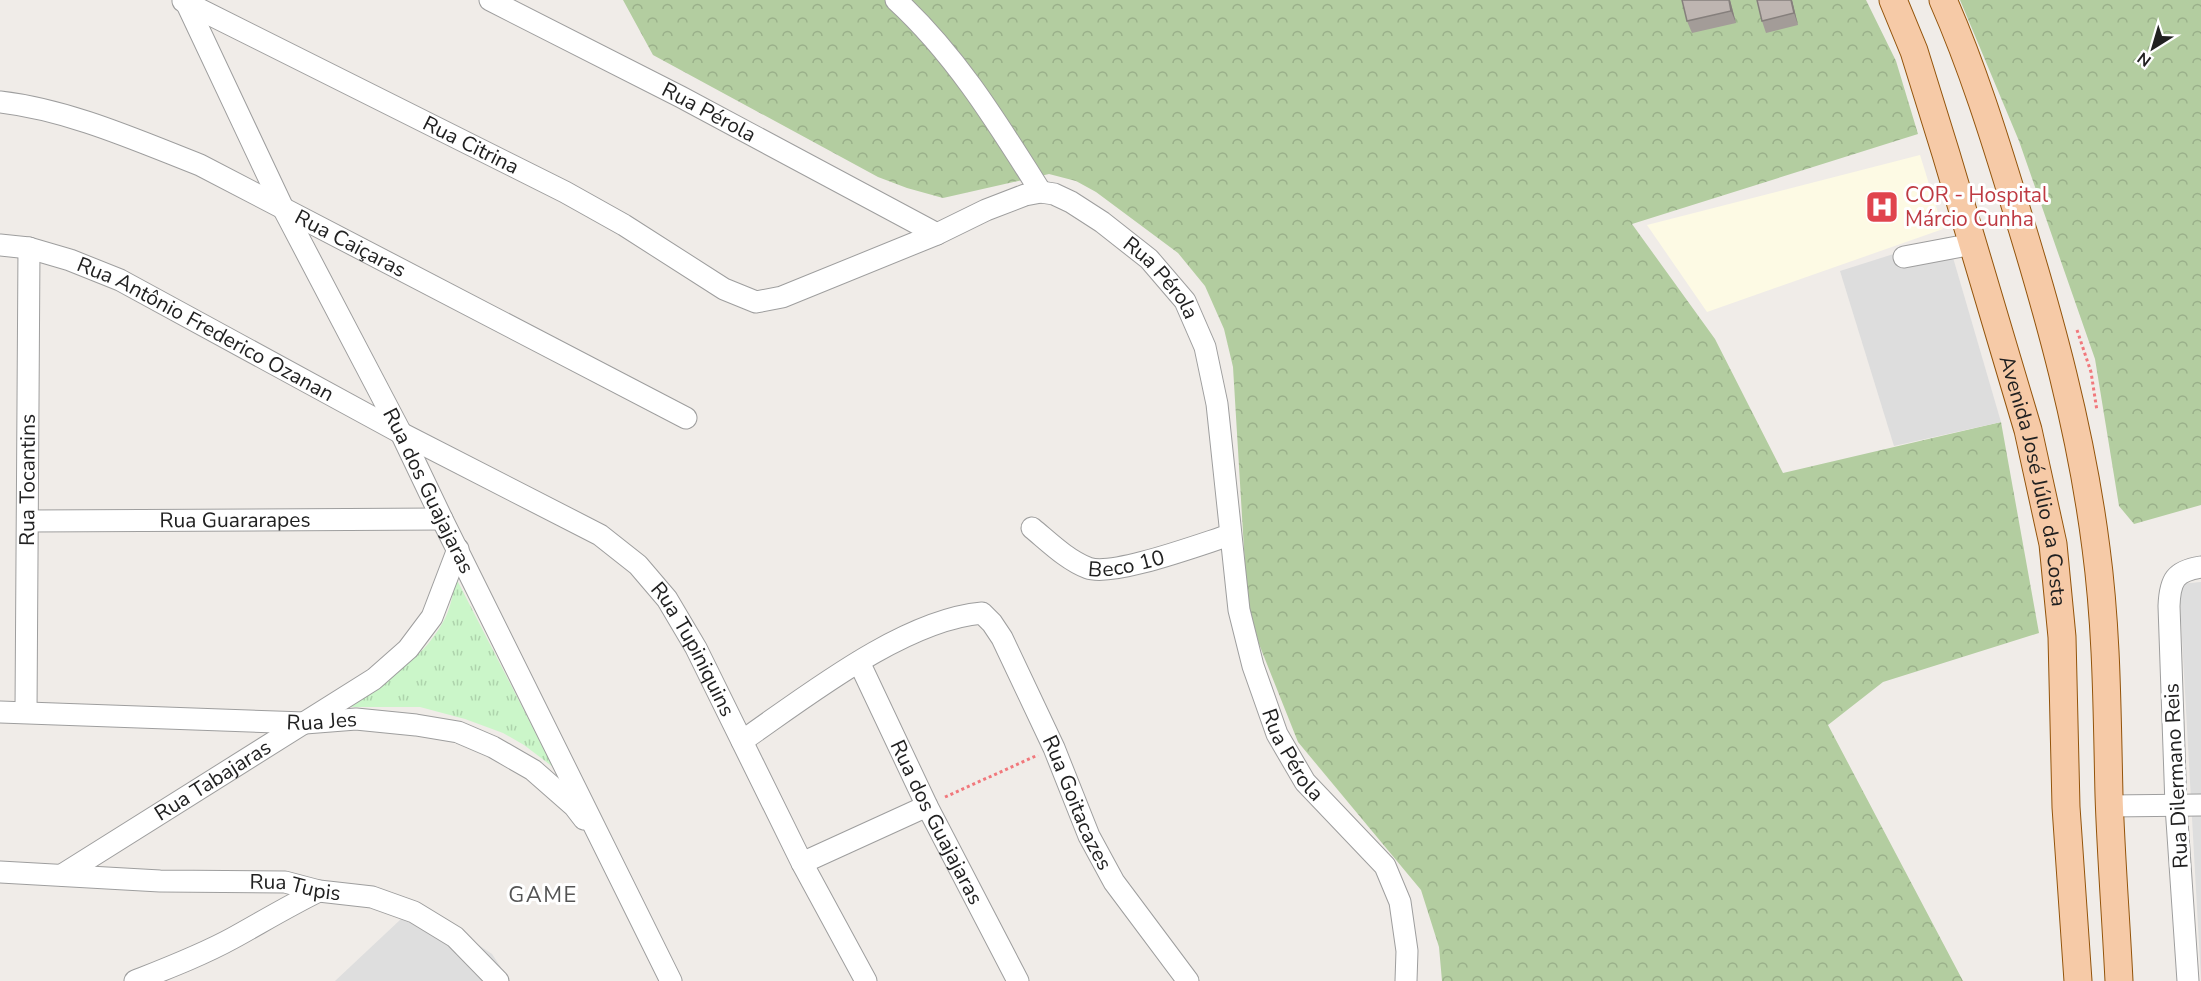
<svg xmlns="http://www.w3.org/2000/svg" width="2201" height="981" font-family="'Nunito Sans',sans-serif">
<defs>
<pattern id="forest-crowns" width="20" height="18" patternUnits="userSpaceOnUse" patternTransform="scale(1.5)"><rect width="20" height="18" fill="#b3cda0"/><path d="M2 6a3 3 0 1 1 6 0M12 15a3 3 0 1 1 6 0" fill="none" stroke="#9ab08a"/></pattern>
<pattern id="park-tufts" width="24" height="20" patternUnits="userSpaceOnUse" patternTransform="scale(1.5)"><rect width="24" height="20" fill="#cbf6c9"/><path d="M3 7l-1-3M5 7V3M7 7l1-3M15 17l-1-3M17 17v-4M19 17l1-3" fill="none" stroke="#aed3ac"/></pattern>
</defs>
<rect width="100%" height="100%" fill="#f0ece8"/>
<path fill="#dedede" d="M2201,582V980L2179,584Z
M417,904L492,954L510,981H335Z"/>
<path fill="#fdfae4" d="M1920,155L1943,229L1707,312L1647,225Z"/>
<path fill="url(#forest-crowns)" d="M623,0H1866L1896,61L1918,134L1632,224L1715,339L1783,473L2001,422L2039,633L1883,682L1828,725L1963,981H1442L1439,947L1421,890L1298,742L1259,644L1247,599L1233,367L1224,329L1205,286L1178,253L1096,192L1076,181L1049,174L943,198L907,188L878,177L653,55Z
M1960,0H2201V505L2134,524L2119,506L2095,359L2019,141Z"/>
<path fill="url(#park-tufts)" d="M456,578L553,767L524,745L503,733L465,719L420,707H337C378,686 420,664 443,622C451,609 453,592 456,578Z"/>
<path fill="#ddd" d="M1947,237L2001,422L1894,446L1840,271Z"/>
<g fill="none" stroke-linecap="round" stroke-linejoin="round">
<g stroke="#9e9e9e" stroke-width="23">
<g id="minor">
<path id="s1" d="M185,0L282,206L401,433L442,519L671,981"/>
<path id="s2" d="M490,0L681,97L937,234L986,210L1025,195L1041,192L1054,194L1071,202L1102,222L1149,259L1185,301L1205,347L1217,404L1239,610L1253,666L1277,734L1305,782L1385,866L1400,902L1407,951L1406,981"/>
<path d="M896,0C956,55 998,124 1041,192"/>
<path id="s3" d="M183,1L565,192L624,225L724,289L756,302L782,297L937,234"/>
<path id="s4" d="M0,102C69,110 136,140 200,165L686,418"/>
<path id="s5" d="M0,245L29,248L70,260L120,280L401,433L600,535L638,565L667,599L696,648L802,863L866,981"/>
<path d="M1904,257L1973,244"/>
<path id="s6" d="M28,521L442,519"/>
<path id="s7" d="M1032,528C1049,542 1067,560 1088,568C1113,577 1201,544 1230,535"/>
<path id="s8" d="M859,662L927,806L1018,981"/>
<path id="s9" d="M0,712L305,723L356,719L416,725L458,732L493,747L533,770L574,806L584,819"/>
<path id="s10" d="M26,712L29,248"/>
<path id="s11" d="M742,741C807,696 903,620 982,613L992,623L1002,638L1054,748L1089,836L1114,882L1188,981"/>
<path d="M2109,806L2201,805"/>
<path d="M802,863L927,806"/>
<path id="s12" d="M0,872L160,881L285,882L319,891L372,897L414,912L455,937L498,981"/>
<path id="s13" d="M62,875L374,679L408,649L432,617L458,549"/>
<path d="M135,981C168,968 202,955 233,938C262,922 290,905 319,891"/>
<path d="M2188,981L2176,806L2169,606C2170,580 2175,571 2201,567"/>
</g>
</g>
<g stroke="#93540b" stroke-width="29">
<g id="major">
<path id="s14" d="M1893,0L1914,51L1946,154L2028,430L2053,544L2062,637L2066,807L2078,981"/>
<path d="M1943,0C1972,66 1994,136 2015,205C2050,318 2081,430 2096,548C2107,630 2107,712 2109,795C2111,857 2116,919 2119,981"/>
</g>
</g>
<path stroke="#f1787c" stroke-width="3" stroke-dasharray="3 3" stroke-linecap="butt" d="M2077,330L2091,372L2097,411
M945,797L1038,755"/>
<use href="#minor" stroke="#fff" stroke-width="21"/>
<use href="#major" stroke="#f6caa7" stroke-width="27"/>
</g>
<path fill="#a39c98" d="M1682,0H1730L1736,23L1692,33L1687,21Z
M1792,0L1798,25L1766,33L1762,21Z"/>
<path fill="#857f7c" d="M1729,0H1730L1736,23L1731,11Z
M1791,0H1792L1798,25L1794,13Z"/>
<path fill="#beb5b1" stroke="#857f7c" stroke-width="1.5" d="M1682,0H1729L1731,11L1687,21Z
M1757,0H1791L1794,13L1762,21Z"/>
<defs>
<g id="hospital-square" transform="scale(1.725)"><rect x="-9" y="-9" width="18" height="18" rx="4" fill="#e0444e" stroke="#fff"/><path d="M-5-5h3v3.5h4V-5h3V5h-3V1.5h-4V5h-3Z" fill="#fff"/></g>
</defs>
<g fill-rule="evenodd">
<use href="#hospital-square" x="1882" y="207"/>
</g>
<g text-anchor="middle" stroke-width="6" stroke-linejoin="round" paint-order="stroke">
<g font-size="21" fill="#212121" stroke="#fff">
<text dy="7" stroke="none"><textPath href="#s2" startOffset="246">Rua Pérola</textPath></text>
<text dy="7" stroke="none"><textPath href="#s3" startOffset="322">Rua Citrina</textPath></text>
<text dy="7" stroke="none"><textPath href="#s4" startOffset="380">Rua Caiçaras</textPath></text>
<text dy="7" stroke="none"><textPath href="#s2" startOffset="768">Rua Pérola</textPath></text>
<text dy="7" stroke="none"><textPath href="#s5" startOffset="224">Rua Antônio Frederico Ozanan</textPath></text>
<text dy="7" stroke="none"><textPath href="#s10" startOffset="232">Rua Tocantins</textPath></text>
<text dy="7" stroke="none"><textPath href="#s14" startOffset="502">Avenida José Júlio da Costa</textPath></text>
<text dy="7" stroke="none"><textPath href="#s1" startOffset="548">Rua dos Guajajaras</textPath></text>
<text dy="7" stroke="none"><textPath href="#s6" startOffset="207">Rua Guararapes</textPath></text>
<text dy="7" stroke="none"><textPath href="#s7" startOffset="108">Beco 10</textPath></text>
<text dy="7" stroke="none"><textPath href="#s5" startOffset="819">Rua Tupiniquins</textPath></text>
<text dy="7" stroke="none"><textPath href="#s9" startOffset="322">Rua Jes</textPath></text>
<text dy="7" stroke="none"><textPath href="#s2" startOffset="1272">Rua Pérola</textPath></text>
<text transform="translate(2176 776) rotate(-93)" y="7">Rua Dilermano Reis</text>
<text dy="7" stroke="none"><textPath href="#s13" startOffset="178">Rua Tabajaras</textPath></text>
<text dy="7" stroke="none"><textPath href="#s11" startOffset="488">Rua Goitacazes</textPath></text>
<text dy="7" stroke="none"><textPath href="#s8" startOffset="178">Rua dos Guajajaras</textPath></text>
<text dy="7" stroke="none"><textPath href="#s12" startOffset="296">Rua Tupis</textPath></text>
</g>
<g font-size="21" fill="#be3a42" stroke="#fff" text-anchor="start">
<text x="1905" y="202">COR - Hospital<tspan x="1905" dy="24">Márcio Cunha</tspan></text>
</g>
<g font-size="22" letter-spacing="1.5" fill="#545454" stroke="#fff">
<text x="543" y="902">GAME</text>
</g>
</g>
<g transform="translate(2153 48) rotate(217)" stroke="#ffffff" stroke-width="4.5" paint-order="stroke">
<path d="M0-4.5L10 22L0 15L-10 22Z" fill="#212121"/>
<text y="-9" font-size="16" font-weight="bold" text-anchor="middle" fill="#212121">N</text>
</g>
</svg>
